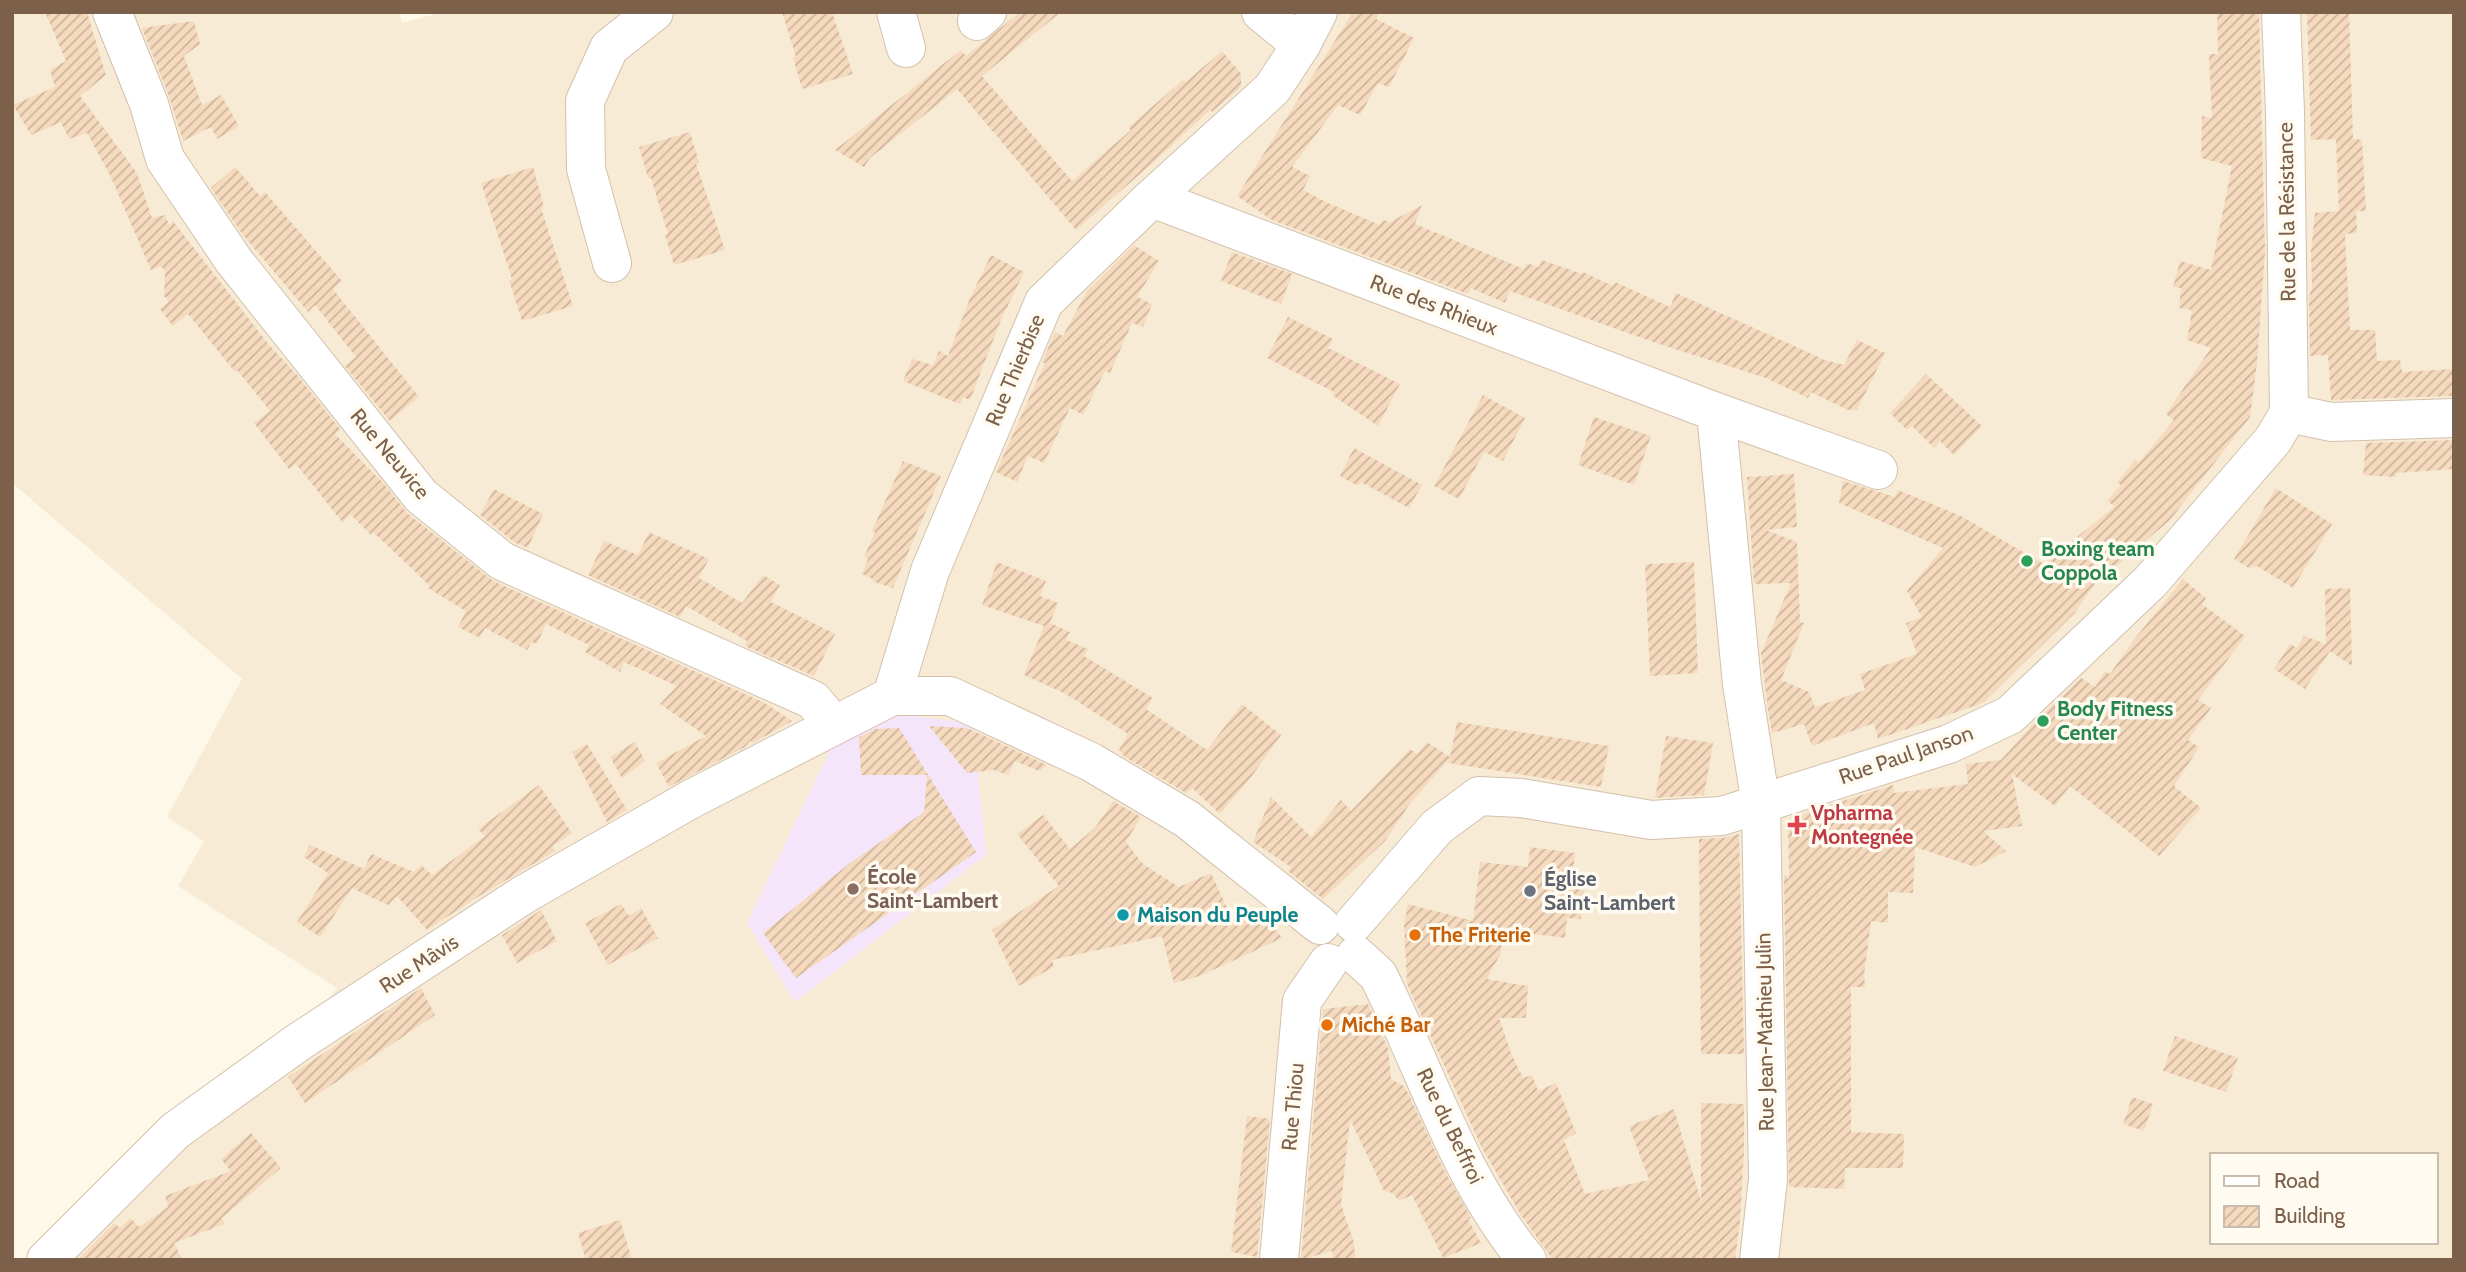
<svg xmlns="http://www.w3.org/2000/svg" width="2466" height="1272" font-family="Cabin,sans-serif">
<defs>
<pattern id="building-hatch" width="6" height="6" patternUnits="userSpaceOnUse" patternTransform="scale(1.75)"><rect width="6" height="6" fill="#f6dabe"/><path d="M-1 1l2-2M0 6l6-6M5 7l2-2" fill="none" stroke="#ccb49c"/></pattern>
</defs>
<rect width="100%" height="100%" fill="#fef8e9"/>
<path fill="#f7ebd6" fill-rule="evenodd" d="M12,12H399L402,23L443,12H2454V1260H46L297,1043L337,988L178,886L204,841L167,817L242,679L12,483ZM2212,1155H2436V1242H2212Z"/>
<path fill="#f5e5fb" d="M881,711L973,724L986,855L795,1002L747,923L831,748Z"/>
<path fill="url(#building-hatch)" d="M45,12H87L106,75L80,96L137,173L152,218L165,215L169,225L173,221L269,345L297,375L340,429L335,434L384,484L407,513L493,581L763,702L792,721L753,743L750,741L745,747L669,787L656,763L706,736L660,704L677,686L624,662L620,672L585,652L589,645L546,624L537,644L532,642L527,650L485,628L480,638L458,627L466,611L428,588L430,586L373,532L371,535L350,514L343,523L296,464L289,469L254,423L270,411L237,370L235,372L188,314L173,326L160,309L169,301L164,296L165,271L161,266L151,270L110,175L87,133L69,139L61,122L31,135L13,105L55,87L50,70L66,61Z
M782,12H832L853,74L802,89L793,58L796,57Z
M1020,12H1061L982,76L1072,181L1131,130L1129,127L1183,80L1186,82L1222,51L1241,74V87L1212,112L1210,110L1156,160L1076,230L957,89L870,158L864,167L835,150L961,50L966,56Z
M1353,12H1379L1376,19L1414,38L1389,87L1378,83L1360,115L1338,105L1292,167L1310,176L1303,190L1328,203L1380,225L1383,220L1390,222L1422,205L1415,224L1524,269L1526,263L1539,267L1542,260L1582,274L1583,272L1613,286L1615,282L1670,307L1676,293L1825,360L1844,365L1857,340L1885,353L1857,410H1848L1811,392L1808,398L1766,378L1653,342L1510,291L1505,303L1471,288L1468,294L1272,220L1237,196Z
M2217,12H2259L2265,252L2257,363L2250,417L2170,520L2094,585L2074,614L1983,703L1878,739L1874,723L1812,746L1804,724L1772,733L1768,710L1773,697L1768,710L1761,653L1791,583L1754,584L1747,477L1794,474L1797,527L1766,530L1797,542L1800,622L1804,623L1781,680L1809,692L1815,707L1865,690L1860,674L1917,654L1906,623L1922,617L1907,591L1943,548L1839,503L1843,481L1895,497L1898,490L1961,516L2044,564L2115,506L2107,501L2121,485L2117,482L2135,460L2139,462L2174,420L2166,414L2211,348L2187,340L2192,310L2179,308L2181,288L2173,287L2180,261L2211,270L2232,166L2201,158L2202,116L2212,118L2209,54H2218Z
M2307,12H2349L2353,139L2362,140L2366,211H2356L2357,233L2345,234L2350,330H2375L2377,361L2400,360L2402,372L2454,369V396L2331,400L2328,355L2310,356L2309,297L2312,288L2311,251L2315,213L2339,211L2336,139L2311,140Z
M194,21L200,44L184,56L202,105L221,95L239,126L217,139L211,127L183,141L169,96L142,28Z
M690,132L699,162L696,163L725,250L674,265L665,235L668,234L651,178H648L639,147Z
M235,167L260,196L265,192L342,281L333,289L419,397L390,421L345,366L356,357L315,305L308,312L243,235L211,188Z
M533,167L544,207L541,208L573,306L522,321L509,280L512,279L481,183Z
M1134,245L1159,261L1137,297L1152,304L1143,327L1132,323L1110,373L1105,371L1083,415L1070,408L1044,463L1028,456L1017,482L996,472L1045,363L1042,362L1055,332L1063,336L1087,291Z
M1232,252L1292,274L1281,304L1221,281Z
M991,255L1024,272L1001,320L970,400L963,397L960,404L903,381L912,359L933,365L939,351L948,356L970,298Z
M1288,317L1333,339L1328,348L1400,384L1378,426L1332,395L1334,392L1267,358Z
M1926,374L1982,426L1954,455L1940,441L1934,448L1912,426L1907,430L1890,413Z
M1483,395L1525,418L1503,461L1484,452L1459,499L1434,486Z
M1594,417L1651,436L1634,485L1578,465Z
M2454,440V469L2396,473V477L2363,475L2366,443Z
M1354,448L1422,485L1409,508L1361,482L1358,486L1340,476Z
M903,461L941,476L893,588L872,581L873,579L862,574L868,559L864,557L875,532L872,531Z
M2276,488L2332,524L2293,588L2257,566L2249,568L2234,559Z
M494,489L543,514L528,548L514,542L480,515Z
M649,532L709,559L699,578L742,603L763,575L780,585L771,602L835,634L814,676L745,646L747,641L686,606L680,617L588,575L604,541L638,555Z
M997,562L1046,581L1040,596L1058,603L1050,623L1070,632L1066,640L1088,649L1084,656L1153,698L1146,709L1207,750L1242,704L1281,735L1252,776L1220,814L1192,788L1186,793L1125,757L1119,750L1128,734L1066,694L1024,675L1044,626L982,605Z
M1694,562L1698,673L1650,676L1645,564Z
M2183,579L2206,598L2202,604L2245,636L2198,700L2211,708L2188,740L2199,747L2174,786L2201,808L2159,856L2070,786L2055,806L2012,774L2022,826L1983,831L2006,851L1975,867L1915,847L1913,893L1888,892V923L1871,921L1864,975L1865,987H1851V1132L1904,1134L1903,1168H1845L1844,1189L1789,1187L1784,874L1789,879L1788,825L1796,816L1893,785L1894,793L1968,784L1966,764L2001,760L2033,724L2081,678L2095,687L2105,671L2110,674L2133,641Z
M2350,588L2352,666L2330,651L2305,689L2274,669L2290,644L2297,648L2304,636L2326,644L2325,589Z
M1457,722L1609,746L1601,787L1448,763L1449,759L1409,805L1385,841L1323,899L1288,871L1291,867L1253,842L1271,797L1311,837L1341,800L1351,811L1410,749L1417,754L1427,742L1450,757Z
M929,726L967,728L1047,765L1039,771L1015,761L1008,775L994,770L967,773Z
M899,728L976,852L796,978L763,933L850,863L924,812L927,775H861L859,737L875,729Z
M1666,736L1713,743L1704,795L1655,798Z
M635,742L645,761L622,778L610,757Z
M587,744L627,810L607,822L572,752Z
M539,785L572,833L553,846L555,851L481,895L427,930L397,896L388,905L352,888L320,937L297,922L328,873L304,857L310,845L364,869L371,854L414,872L421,865L432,875L485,836L478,829Z
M1113,801L1141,817L1126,842L1143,864L1179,887L1211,873L1234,923L1261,907L1282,938L1200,976L1174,983L1162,936L1052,960L1054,967L1019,986L992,930L1059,886L1017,834L1043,815L1070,849L1095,828Z
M1739,834L1744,1054H1701L1699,839L1723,838Z
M1530,847L1575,853L1573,873L1586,874L1581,919L1567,918L1565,938L1503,930L1501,953L1487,979L1528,986L1526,1018H1499L1511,1053L1523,1078L1532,1075L1538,1091L1556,1083L1576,1133L1564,1140L1585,1194L1649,1180L1629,1126L1674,1109L1701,1201V1103L1744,1104V1151L1740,1221L1735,1260H1553L1521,1215L1482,1148L1407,984L1404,925L1408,904L1473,921L1480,862L1528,867Z
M621,904L629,916L641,908L658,938L608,965L585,923Z
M541,910L557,941L517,963L502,935Z
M421,988L435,1015L305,1103L288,1077Z
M1368,1004L1388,1048L1391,1079L1405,1087L1443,1168L1471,1218L1468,1219L1481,1243L1443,1258L1412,1195L1399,1201L1393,1193L1384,1191L1350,1119L1341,1204L1354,1243L1355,1260H1333L1332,1251L1301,1260L1323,1009Z
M2175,1036L2238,1058L2226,1092L2163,1071Z
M2132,1097L2153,1104L2144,1131L2123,1124Z
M1247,1116L1270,1119L1257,1257L1231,1252Z
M251,1133L281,1168L222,1218L224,1224L174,1243L182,1260H77L114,1223L120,1228L130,1218L139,1227L168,1207L165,1196L231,1171L221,1159Z
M620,1220L632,1260H586L578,1233Z"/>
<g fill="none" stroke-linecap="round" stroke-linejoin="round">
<g stroke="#d3c1ac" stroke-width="40">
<path id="minor" d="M112,12L149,104L165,159L234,261L421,496L502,561L813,700L833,724
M896,12L906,48
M1261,12L1301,45
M2281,12L2285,111L2289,413
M977,21L987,12
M1152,198L1716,412L1878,470
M612,263L586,169L585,101L609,48L654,12
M1716,412L1742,684L1761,805L1768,1179L1759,1260
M2289,413L2331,422L2454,418
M892,696H950L1091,762L1187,819L1320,925
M1354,923L1437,827L1479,796L1521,798L1651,820L1722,816L1949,744L2010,715L2150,582L2273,440L2289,413
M1356,955L1378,975C1426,1070 1458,1177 1527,1260
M46,1260L175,1131L297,1043L523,895L693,798L892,696L930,571L1044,302L1152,198L1272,89L1301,45L1318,12
M1279,1260L1302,1001L1328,963"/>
</g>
<use href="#minor" stroke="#fff" stroke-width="38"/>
</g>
<g fill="#2e9e5b" stroke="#fffbf1" stroke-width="2.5">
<circle cx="2027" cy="561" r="7"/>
<circle cx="2043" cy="721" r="7"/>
</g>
<path fill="#e0444e" stroke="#fffbf1" stroke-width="2.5" d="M1793.5 814.5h7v7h7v7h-7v7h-7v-7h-7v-7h7z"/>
<circle fill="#8d6e63" stroke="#fffbf1" stroke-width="2.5" cx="853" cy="889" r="7"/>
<circle fill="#6b7280" stroke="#fffbf1" stroke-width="2.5" cx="1530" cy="891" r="7"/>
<circle fill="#0f9aa8" stroke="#fffbf1" stroke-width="2.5" cx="1123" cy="915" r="7"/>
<g fill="#e8710a" stroke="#fffbf1" stroke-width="2.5">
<circle cx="1415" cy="935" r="7"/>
<circle cx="1327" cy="1025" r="7"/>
</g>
<g text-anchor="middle" stroke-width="7" stroke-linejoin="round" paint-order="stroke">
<g font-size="21" fill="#7c6049" stroke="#fffbf1">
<text transform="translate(2287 212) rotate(-91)" y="7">Rue de la Résistance</text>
<text transform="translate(1434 305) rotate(21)" y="7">Rue des Rhieux</text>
<text transform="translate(1015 370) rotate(-67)" y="7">Rue Thierbise</text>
<text transform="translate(390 454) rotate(50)" y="7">Rue Neuvice</text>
<text transform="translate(1906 755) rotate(-19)" y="7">Rue Paul Janson</text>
<text transform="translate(419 964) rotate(-33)" y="7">Rue Mâvis</text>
<text transform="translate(1765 1032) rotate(-91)" y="7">Rue Jean-Mathieu Julin</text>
<text transform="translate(1293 1107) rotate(-85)" y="7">Rue Thiou</text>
<text transform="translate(1450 1126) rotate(64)" y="7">Rue du Beffroi</text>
</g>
<g font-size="21" font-weight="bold" fill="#27864d" stroke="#fffbf1" text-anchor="start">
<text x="2041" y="556">Boxing team<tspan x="2041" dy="24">Coppola</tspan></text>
<text x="2057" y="716">Body Fitness<tspan x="2057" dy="24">Center</tspan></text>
</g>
<g font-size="21" font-weight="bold" fill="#be3a42" stroke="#fffbf1" text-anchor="start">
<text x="1811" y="820">Vpharma<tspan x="1811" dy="24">Montegnée</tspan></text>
</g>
<g font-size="21" font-weight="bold" fill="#785e54" stroke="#fffbf1" text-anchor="start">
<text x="867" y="884">École<tspan x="867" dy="24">Saint-Lambert</tspan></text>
</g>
<g font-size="21" font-weight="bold" fill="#5b616d" stroke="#fffbf1" text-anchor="start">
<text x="1544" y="886">Église<tspan x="1544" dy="24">Saint-Lambert</tspan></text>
</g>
<g font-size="21" font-weight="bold" fill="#0d838f" stroke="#fffbf1" text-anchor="start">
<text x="1137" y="922">Maison du Peuple</text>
</g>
<g font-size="21" font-weight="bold" fill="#c56008" stroke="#fffbf1" text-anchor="start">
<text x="1429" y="942">The Friterie</text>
<text x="1341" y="1032">Miché Bar</text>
</g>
</g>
<rect width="2466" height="1272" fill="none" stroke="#7c6049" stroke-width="28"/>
<rect x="2210" y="1153" width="228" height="91" fill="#fffbf1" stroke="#cbbdae" stroke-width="2"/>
<rect x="2224" y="1176" width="35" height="10" fill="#ffffff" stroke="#cbbdae" stroke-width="2"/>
<text x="2274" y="1188" font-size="21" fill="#7c6049">Road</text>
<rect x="2224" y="1206" width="35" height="21" fill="url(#building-hatch)" stroke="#cbbdae" stroke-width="2"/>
<text x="2274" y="1223" font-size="21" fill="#7c6049">Building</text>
</svg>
